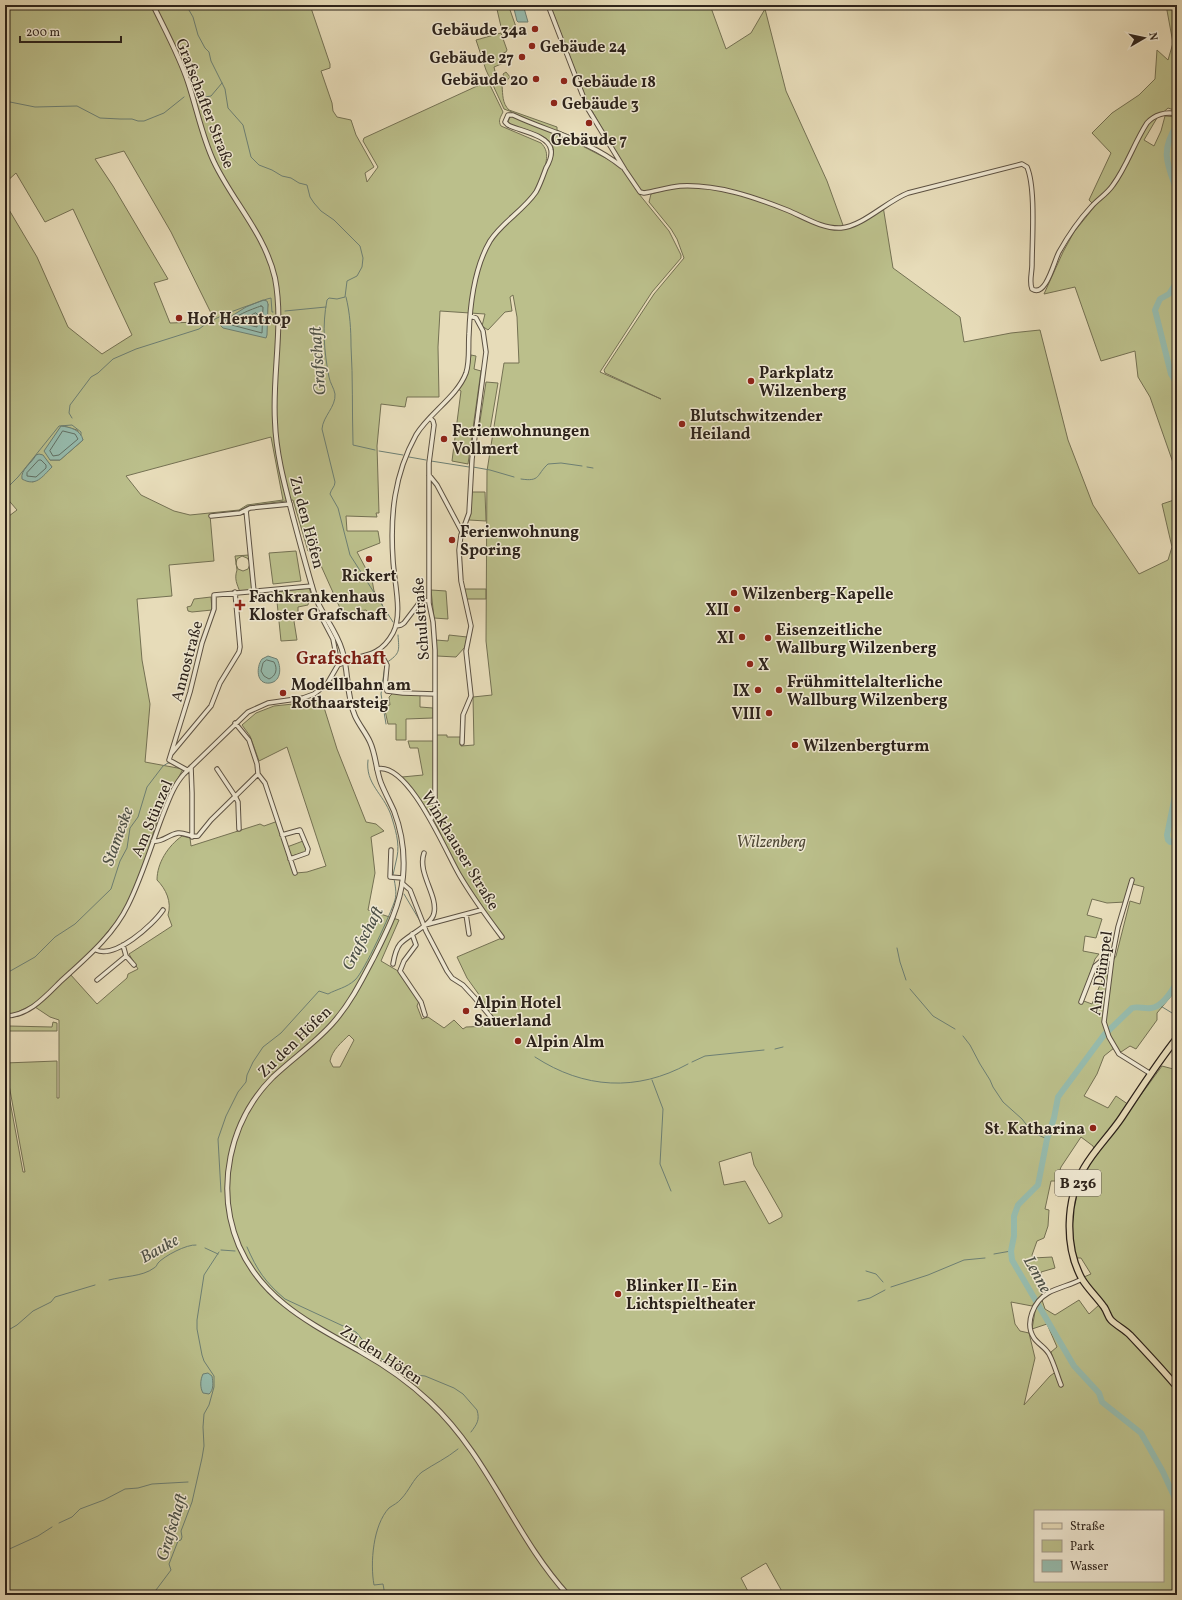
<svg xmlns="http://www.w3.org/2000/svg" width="1182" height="1600" font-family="Vollkorn,serif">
<rect width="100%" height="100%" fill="#e7dcb9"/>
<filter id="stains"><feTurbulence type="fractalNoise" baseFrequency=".005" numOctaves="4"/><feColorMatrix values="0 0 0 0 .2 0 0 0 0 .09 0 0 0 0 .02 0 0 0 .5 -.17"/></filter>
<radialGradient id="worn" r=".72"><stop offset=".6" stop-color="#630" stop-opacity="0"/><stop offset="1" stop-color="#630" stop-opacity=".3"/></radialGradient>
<path fill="#bbbf8b" stroke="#747153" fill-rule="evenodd" d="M5,5H171L173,8L180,5H310L330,64V68L321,71L332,103L333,111L337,117L351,120L356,135L374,167L365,173L367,182L378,167L363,141L364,138L488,81L503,112C500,118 498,121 501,126L541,143C550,152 546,161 544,172C547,167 551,161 553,155C558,132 520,133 508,122L512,112L504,109L486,70L476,40L501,33L507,50L506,52L500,54L502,60H506V62L494,67L497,80L504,77L503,74L506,72L510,77L502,86C503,95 502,103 509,110L557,127V130L595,147L567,138L617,164L621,161L588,104L550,5H710L726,49L751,33L765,9L786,91L827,181L844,228L859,223L883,206L893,268L960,317L964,342L1011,333L1040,330L1068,440L1093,505L1139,574L1168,560L1172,547L1162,504L1177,499V989L1157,1013V1020L1136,1049L1130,1046L1121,1052L1114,1048L1104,1056L1097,1074L1084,1096L1108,1108L1116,1096L1132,1107L1162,1066L1177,1070V1595H784L766,1563L741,1578L750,1595H5V1074L23,1172H25L5,1063L57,1061V1098H59V1020L50,1017L35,1007L70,974L97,1004L127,978L128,974L138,969L129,954L172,926L168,915C172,902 166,889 157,880C157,863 168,846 182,836L190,838L191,846L260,824L264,826L278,821L287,847L303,841L306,850L305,853L291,856L296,873L307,872L326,866L287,747L259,761L250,736L242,725L256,713L274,706L322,701L337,749L366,822L376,824L384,831L371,837L375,873L368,910L399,920L381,961L398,971L419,1001L417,1006L422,1019L428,1017L444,1028L454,1020L463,1029L466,1027L490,1026L495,1021L483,1005L485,1003L467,978L457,957L504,937L482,909L458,870L433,818L417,795L402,777L423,775L418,748H410L408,741H436V735H447V737H461V746L474,745L473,697L492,695L486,641L487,471L504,363H519L517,317L513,295L510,297L512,311L505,312L488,330L482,326L485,314L440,311L438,347L439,397H407L405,407L381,404L377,446L379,513H376L377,517L346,516L347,531H378L380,543L357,552L372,580L374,591L378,595L387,616L374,620L366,610L358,611L344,617L318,559L308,551L293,500L248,506L239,511L210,515L214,561L169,565L172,596L137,599L142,660L150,704L145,762L183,769L159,814L142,870L125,910L115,923L94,948L43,997L32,1005L11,1015L5,1024V519L17,510L5,496V203L37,257L68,327L102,354L132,335L73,209L45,222L16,173L5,183ZM124,151L171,232L213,317L199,322L170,323L154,283L168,279L113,186L95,159ZM672,188L651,194L649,202L671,229L677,239L684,258L654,294L604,370L605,373L661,399L600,372L652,292L681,258V255L669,231L639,194L644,192ZM268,304L267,312L220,322L228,318ZM63,426L77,430L83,440L60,460H50L48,447L60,428ZM271,437L283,500L247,505L239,510L190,515L174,511L141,495L126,476ZM36,455H42L52,467L33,482L29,480L28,467ZM1129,883L1144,887L1140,904L1130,901L1116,956L1105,973L1092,1004L1081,1000L1095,959L1099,954L1083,951L1085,936L1096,938L1102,919L1087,915L1092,899L1107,903L1125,902ZM349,1035L354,1040L340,1067H333L330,1061C332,1050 342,1042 349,1035ZM1081,1137L1093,1146L1096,1153C1075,1190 1067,1215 1076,1258H1081L1091,1274L1084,1277L1099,1298L1108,1306L1102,1309L1099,1305L1089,1314L1079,1300L1055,1315L1045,1309L1042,1300L1041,1272L1055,1268L1052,1257L1033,1258L1032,1255L1037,1241L1044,1238L1048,1226L1049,1210L1045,1209L1051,1181H1056L1061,1167ZM751,1152L754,1165L782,1214V1217L769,1224L745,1181L724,1185L719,1162ZM1037,1300L1032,1329L1047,1324L1057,1347L1051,1352L1057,1371L1050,1376L1024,1405L1035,1358L1029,1333L1020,1331L1015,1324L1011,1302L1032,1306ZM1035,1511H1163V1581H1035Z
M496,5H512L509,7L516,27L502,31Z
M1166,5H1177V111L1168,108L1157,118L1144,140L1154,146L1161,131L1165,116L1177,117V474L1150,397L1138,377L1135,351L1101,361L1075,287L1044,294L1063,252L1074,232L1095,206L1089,200L1111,153L1092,133L1112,113L1139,95L1155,79L1157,50L1168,60L1173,43Z
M471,355L476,356L474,369L481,371L468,464L452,461L461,391L458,389L468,373Z
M486,382L498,383L489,436L478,434Z
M472,492H485L486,521L469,520Z
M296,551L301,581L273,584L269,553Z
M249,555L250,562L247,558L242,556L237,559L236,564L238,569L243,571L248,569L250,564L252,589L251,590L240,592C237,584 234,579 237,570L235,556Z
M309,588L312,596L309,598L308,605L298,607V614L293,615L297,640L281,641L276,592Z
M463,589H486V599H466Z
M431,590L446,591L448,619L434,618Z
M211,597L212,610L192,612L188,611L187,607L191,606L194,599Z
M449,635L467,637L465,647L456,657L437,656L436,640L448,641Z
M393,693L420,695V707L433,708V718L406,719V740H396V724H388L384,706L390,705L389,697Z
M53,1022L57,1023V1031H9V1026L52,1027Z"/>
<path fill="#97bcae" stroke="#6d7f73" d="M517,6L524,8L528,22H518L517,21L514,9Z
M263,300L267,301L268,304L267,335L266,338L223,328L219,324L246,307Z
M61,426C70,427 81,430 83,440L60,460H50L44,451Z
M39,454L43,455L52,467C42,477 36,487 22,479C20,470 32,463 36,455Z
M268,656L277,659C281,666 282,681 270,683C256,685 256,667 262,659Z
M208,1373L212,1376C213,1382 214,1390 209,1394L203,1393C200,1388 200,1380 203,1374Z"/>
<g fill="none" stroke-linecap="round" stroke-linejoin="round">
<path stroke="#627064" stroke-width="1" d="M261,306L263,307L262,333L228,324C231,317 252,309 261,306Z
M256,313L258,315L257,327L241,323L242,320Z
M63,431L75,434L78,439L59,455L53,456L50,451Z
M39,460H41L46,465V468L36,477L27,476V473Z
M267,660L274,662C278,669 276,676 269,679L264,676L261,671L263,663Z"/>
<path stroke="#6d7f73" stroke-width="1" d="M186,5L193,17L198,35L205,48L209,52L211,61L225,89L228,108L243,125L251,157L259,165L272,170L282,176L291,178L299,183L307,185L310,197L314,203L321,211L334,220L360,246L363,258L362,267L357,276L347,281L345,297L337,299L329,298L327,300C322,325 324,352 329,377C330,383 334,388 335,394C336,407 323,416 322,429L335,482C335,487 331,489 330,494L338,508L350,555L393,622
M199,98L211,96L222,83
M5,101L35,107L77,106L100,118L120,119H132L138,121H144L164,113L184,97
M346,297C350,313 351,330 351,346C353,379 352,411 353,443V445L375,450
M285,311L326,307
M72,418L69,413L70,405L91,377L98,373L113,359L136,349L199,329C214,316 248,306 267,299L271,298L272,312H273
M379,451L403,455
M409,457L426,460
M431,461L469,467
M473,467L490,470L514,477
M587,467L593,468
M521,479C541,482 536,475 548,464L561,463L582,466
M5,490L18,477L59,426L72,425L81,432V435
M386,663C401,653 399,651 398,635
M385,665L381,694L386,724
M368,760C365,784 383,793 391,815C395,828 400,843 397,857C396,863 394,869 393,875
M404,894L420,921
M897,948L900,962L906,980
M5,974L35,957L55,937L75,924L111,889L120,861L127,848L130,828L138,817L147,787L163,766L168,763H172
M910,989L933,1016L955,1029
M1159,1005L1177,1016
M963,1036L970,1045L980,1064L990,1080L993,1087L1003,1102L1022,1119L1029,1128
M775,1049L783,1047
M535,1057C584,1089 637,1092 688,1064
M692,1062L705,1056L764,1050
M652,1080L663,1109L660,1164L671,1191
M1034,1133L1047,1139
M221,1192L218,1139L226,1116L238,1092L246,1082L247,1075L253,1062L263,1047L281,1033L319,991L328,994C337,989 346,988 355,980C364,972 391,913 395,900C397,893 395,885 394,878
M247,1247C257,1270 265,1282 285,1299L356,1332L375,1355L407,1374L425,1376L454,1388L463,1394L477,1410C480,1420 477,1424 471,1432
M205,1248L218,1254
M221,1250L235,1251
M994,1254L1011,1251
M866,1271L876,1274L883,1282
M109,1280C123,1276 142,1277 154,1268C157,1266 156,1266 158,1263C164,1256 187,1244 196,1245
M891,1287L928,1275L964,1260L985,1258
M858,1301L870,1298L885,1290
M5,1332L17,1325L33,1311L51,1302L55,1297L95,1285
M59,1523L72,1517L80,1509L104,1500L125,1489L138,1488L152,1484L188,1482
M5,1551L38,1536L52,1527
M150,1595L156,1590L171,1570L169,1564L178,1541L181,1540L182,1537L181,1531L192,1502L202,1458L204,1446L203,1427L204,1414L209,1405L214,1387V1376L204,1361L202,1355L197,1329V1320L204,1275L219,1252
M385,1595L383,1584L374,1585C370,1563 373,1525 389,1508C393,1505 398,1503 401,1499C409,1491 413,1479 422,1472C434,1464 447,1458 458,1449"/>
<path stroke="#97bcae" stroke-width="6" d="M1177,125C1160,151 1167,164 1177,191
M1177,248L1175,267L1176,283L1169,294L1160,299L1155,310L1171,374L1177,384
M1177,408L1176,415L1177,421
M1177,786L1167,835L1168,840L1170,842L1177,841
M1177,982C1172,991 1162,1007 1151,1008C1144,1009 1138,1006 1132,1008L1104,1035L1058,1097L1054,1118L1047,1139L1038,1185L1018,1205L1014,1216V1236L1011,1251L1012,1260L1074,1366L1099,1393L1102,1402L1141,1433L1163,1472L1174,1496L1177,1506"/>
<g stroke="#5c5142" stroke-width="5.5">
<path id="minor" d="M548,5L588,109L625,170L640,192L644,193C656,191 669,187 680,186C717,184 754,197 787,210C804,217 822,229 841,228C863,226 887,201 908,193L1022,164L1027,167C1036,188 1032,241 1032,265C1032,273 1029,282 1032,289C1046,298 1054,261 1059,252C1068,236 1079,220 1091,207C1098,199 1107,194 1113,185C1127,166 1134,143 1147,123C1154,115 1166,111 1177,114
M430,418L433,421L434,425L429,463V603L433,622L435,650V813L431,819
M429,475L437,485L462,532
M246,510L254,592
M211,516L240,513L250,508L290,504
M322,611L323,620L333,639L338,665
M396,626L401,625L404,623L420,602L429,600
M379,650L387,665L385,686L387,691L403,693L435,694
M345,660C367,655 381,655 393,633C403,614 394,581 393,560C390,515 394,475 416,435C429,413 457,397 466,373C470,361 468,347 469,334C470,304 474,268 490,241C502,222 523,211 536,192C540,185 543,176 546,168C549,163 552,156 551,150C549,135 520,131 508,125L505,122L508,115H513C549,132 591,141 622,167
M235,723L249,740L257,764L258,774L265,783L295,873
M462,743L463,715L471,696L466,651L471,626L461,581L459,550L461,535L469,513L472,459L486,352L483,331L476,318L470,316
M171,754L211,706L220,683L239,652L240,647L235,592
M191,767L192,793V837
M217,769L235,796L238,802L239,829
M377,769C409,761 447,855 460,876C473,898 487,917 502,937
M187,770L169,760L190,692L202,643L214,609V595L312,586
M282,835L300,830L308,849L307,853L290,859
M153,841C162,843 169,834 178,833C186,832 190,838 198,836L211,820L258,774
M391,850L390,877L402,878
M1132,880L1118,927L1112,958L1104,1022L1109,1037L1119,1054L1151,1074
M402,883L410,890L426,931L447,971L452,978L463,985L474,997L495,1022
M466,914L469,934
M425,925L481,910
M412,934L416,945L404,961L400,971L421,1002L425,1015
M123,945L126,956L134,965
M96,950C115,959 153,925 163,910
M393,964C394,958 396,949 400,944C408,935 432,925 434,913C438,895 417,873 424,853
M97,980L126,956
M1081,1002L1095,966L1102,960L1112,958
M5,1016C28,1016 44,998 60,982C85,959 113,936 128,905C142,877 151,846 162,817C168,802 173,786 184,774L248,712L268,703L303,698L314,694L327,684L338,665L346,662
M1061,1385C1057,1375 1054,1363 1049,1354C1045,1347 1038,1344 1034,1338C1024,1323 1034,1301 1048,1293C1059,1287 1071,1285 1082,1279"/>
</g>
<g stroke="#5c5142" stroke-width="6">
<path id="tertiary" d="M153,5C165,30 179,55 188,82C197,109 202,137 214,162C233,202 265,234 275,278C284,325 272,375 275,422C276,454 285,486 293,517C300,543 307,570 315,596C322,615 336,630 342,650C349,671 346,696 355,716C359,725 366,733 370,742C376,755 376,770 381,783C385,793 390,802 394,811C402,832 405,855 403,877C400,906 387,931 374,957C362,980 350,1004 332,1024C314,1044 292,1059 273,1077C229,1121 215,1189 239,1246C263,1301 312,1324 361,1352C386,1366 409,1382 430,1402C489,1457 514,1536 568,1595"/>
</g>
<g stroke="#2d231b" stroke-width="8">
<path id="primary" d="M1177,1038C1157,1063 1140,1090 1122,1117C1110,1135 1095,1149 1084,1168C1066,1200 1064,1246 1082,1279C1088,1289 1097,1297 1104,1307C1107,1311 1108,1317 1111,1320C1117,1326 1124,1329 1130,1335C1146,1352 1162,1369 1177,1387"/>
</g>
<use href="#minor" stroke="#efe8d2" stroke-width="3.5"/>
<use href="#tertiary" stroke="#efe8d2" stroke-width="4"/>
<use href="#primary" stroke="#e7dcb9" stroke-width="5.5"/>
</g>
<g fill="#8f2418" stroke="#efe8d2" stroke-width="1.5">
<circle cx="535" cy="29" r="4"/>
<circle cx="532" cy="46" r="4"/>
<circle cx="522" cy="57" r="4"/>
<circle cx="536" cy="79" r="4"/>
<circle cx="564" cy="81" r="4"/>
<circle cx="554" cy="103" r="4"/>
<circle cx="589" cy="123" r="4"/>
<circle cx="179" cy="318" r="4"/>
<circle cx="751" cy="381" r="4"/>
<circle cx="682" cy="424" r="4"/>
<circle cx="444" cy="439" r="4"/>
<circle cx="452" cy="540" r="4"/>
<circle cx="369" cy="559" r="4"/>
<circle cx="734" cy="593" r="4"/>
<path d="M238 599h4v4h4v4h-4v4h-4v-4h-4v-4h4z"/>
<circle cx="737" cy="609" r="4"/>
<circle cx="742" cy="637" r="4"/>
<circle cx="768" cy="638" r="4"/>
<circle cx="750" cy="664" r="4"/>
<circle cx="758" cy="690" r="4"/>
<circle cx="779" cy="690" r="4"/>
<circle cx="283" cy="693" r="4"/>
<circle cx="769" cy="713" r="4"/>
<circle cx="795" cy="745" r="4"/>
<circle cx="466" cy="1011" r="4"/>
<circle cx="518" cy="1041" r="4"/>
<circle cx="1093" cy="1128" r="4"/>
<circle cx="618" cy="1294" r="4"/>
</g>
<g text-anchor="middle" stroke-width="3" stroke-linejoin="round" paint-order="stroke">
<rect fill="#efe8d2" stroke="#675e52" stroke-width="1" x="1055" y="1170" width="46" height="26" rx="3"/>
<g font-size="15" font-weight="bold" fill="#2d231b">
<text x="1078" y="1188">B 236</text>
</g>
<g font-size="16" font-weight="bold" fill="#2d231b" stroke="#efe8d2" text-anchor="start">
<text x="527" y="35" text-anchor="end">Gebäude 34a</text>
<text x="540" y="52">Gebäude 24</text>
<text x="514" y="63" text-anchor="end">Gebäude 27</text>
<text x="528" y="85" text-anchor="end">Gebäude 20</text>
<text x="572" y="87">Gebäude 18</text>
<text x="562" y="109">Gebäude 3</text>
<text x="589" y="145" text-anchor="middle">Gebäude 7</text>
<text x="187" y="324">Hof Herntrop</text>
<text x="759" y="378">Parkplatz<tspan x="759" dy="18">Wilzenberg</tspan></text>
<text x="690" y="421">Blutschwitzender<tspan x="690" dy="18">Heiland</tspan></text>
<text x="452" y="436">Ferienwohnungen<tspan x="452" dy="18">Vollmert</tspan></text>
<text x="460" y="537">Ferienwohnung<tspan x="460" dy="18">Sporing</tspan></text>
<text x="369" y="581" text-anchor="middle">Rickert</text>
<text x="742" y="599">Wilzenberg-Kapelle</text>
<text x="249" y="602">Fachkrankenhaus<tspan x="249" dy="18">Kloster Grafschaft</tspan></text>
<text x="729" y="615" text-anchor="end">XII</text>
<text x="776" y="635">Eisenzeitliche<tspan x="776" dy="18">Wallburg Wilzenberg</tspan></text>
<text x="734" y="643" text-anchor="end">XI</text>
<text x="758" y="670">X</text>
<text x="787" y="687">Frühmittelalterliche<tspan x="787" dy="18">Wallburg Wilzenberg</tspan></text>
<text x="291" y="690">Modellbahn am<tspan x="291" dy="18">Rothaarsteig</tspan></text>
<text x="750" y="696" text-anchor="end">IX</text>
<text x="761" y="719" text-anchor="end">VIII</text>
<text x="803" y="751">Wilzenbergturm</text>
<text x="474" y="1008">Alpin Hotel<tspan x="474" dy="18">Sauerland</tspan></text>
<text x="526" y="1047">Alpin Alm</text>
<text x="1085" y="1134" text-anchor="end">St. Katharina</text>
<text x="626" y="1291">Blinker II - Ein<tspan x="626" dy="18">Lichtspieltheater</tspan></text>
</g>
<g font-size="16" fill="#2d231b" stroke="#efe8d2">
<text transform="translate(206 103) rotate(69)" y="6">Grafschafter Straße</text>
<text transform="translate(308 522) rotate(75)" y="6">Zu den Höfen</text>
<text transform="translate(420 619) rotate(-94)" y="6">Schulstraße</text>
<text transform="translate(186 661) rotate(-75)" y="6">Annostraße</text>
<text transform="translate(151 818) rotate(-67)" y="6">Am Stünzel</text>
<text transform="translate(461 850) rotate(59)" y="6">Winkhauser Straße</text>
<text transform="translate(1100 973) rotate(-82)" y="6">Am Dümpel</text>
<text transform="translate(294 1041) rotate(-44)" y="6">Zu den Höfen</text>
<text transform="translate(382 1354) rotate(33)" y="6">Zu den Höfen</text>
</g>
<g font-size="16" font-style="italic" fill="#504a37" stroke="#efe8d2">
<text x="771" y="847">Wilzenberg</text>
</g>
<g font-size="17" font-style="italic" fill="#4d5147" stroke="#efe8d2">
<text transform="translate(317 361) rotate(-94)" y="6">Grafschaft</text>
<text transform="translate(117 836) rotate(-70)" y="6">Stameske</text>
<text transform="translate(362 938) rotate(-62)" y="6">Grafschaft</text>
<text transform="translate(159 1248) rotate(-29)" y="6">Bauke</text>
<text transform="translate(1038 1274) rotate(61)" y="6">Lenne</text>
<text transform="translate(171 1527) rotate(-73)" y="6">Grafschaft</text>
</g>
<g font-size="18" font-weight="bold" fill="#7a1f14" stroke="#efe8d2">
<text x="341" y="664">Grafschaft</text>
</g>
</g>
<rect width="1182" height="1600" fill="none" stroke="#e7dcb9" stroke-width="20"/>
<rect x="6" y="6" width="1170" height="1588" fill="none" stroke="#2d231b" stroke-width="2"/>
<rect x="10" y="10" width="1162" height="1580" fill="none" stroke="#2d231b"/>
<rect x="1034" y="1510" width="130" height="72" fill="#efe8d2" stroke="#a19989"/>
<rect x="1042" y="1523" width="20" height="6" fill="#e7dcb9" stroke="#a19989"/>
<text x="1070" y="1530" font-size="12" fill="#2d231b">Straße</text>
<rect x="1042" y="1540" width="20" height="12" fill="#bbbf8b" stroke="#a19989"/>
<text x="1070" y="1550" font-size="12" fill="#2d231b">Park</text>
<rect x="1042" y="1560" width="20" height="12" fill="#97bcae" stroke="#a19989"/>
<text x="1070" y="1570" font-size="12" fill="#2d231b">Wasser</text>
<g transform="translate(1144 38) rotate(81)" stroke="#efe8d2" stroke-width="3" paint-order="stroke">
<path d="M0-3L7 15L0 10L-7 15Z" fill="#2d231b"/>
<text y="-6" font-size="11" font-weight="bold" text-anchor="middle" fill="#2d231b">N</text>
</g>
<path d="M20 36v6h101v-6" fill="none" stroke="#2d231b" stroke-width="2"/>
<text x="26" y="36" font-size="12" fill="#2d231b" stroke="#efe8d2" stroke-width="3" paint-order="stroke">200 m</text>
<rect width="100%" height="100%" filter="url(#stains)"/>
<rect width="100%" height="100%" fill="url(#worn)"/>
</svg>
